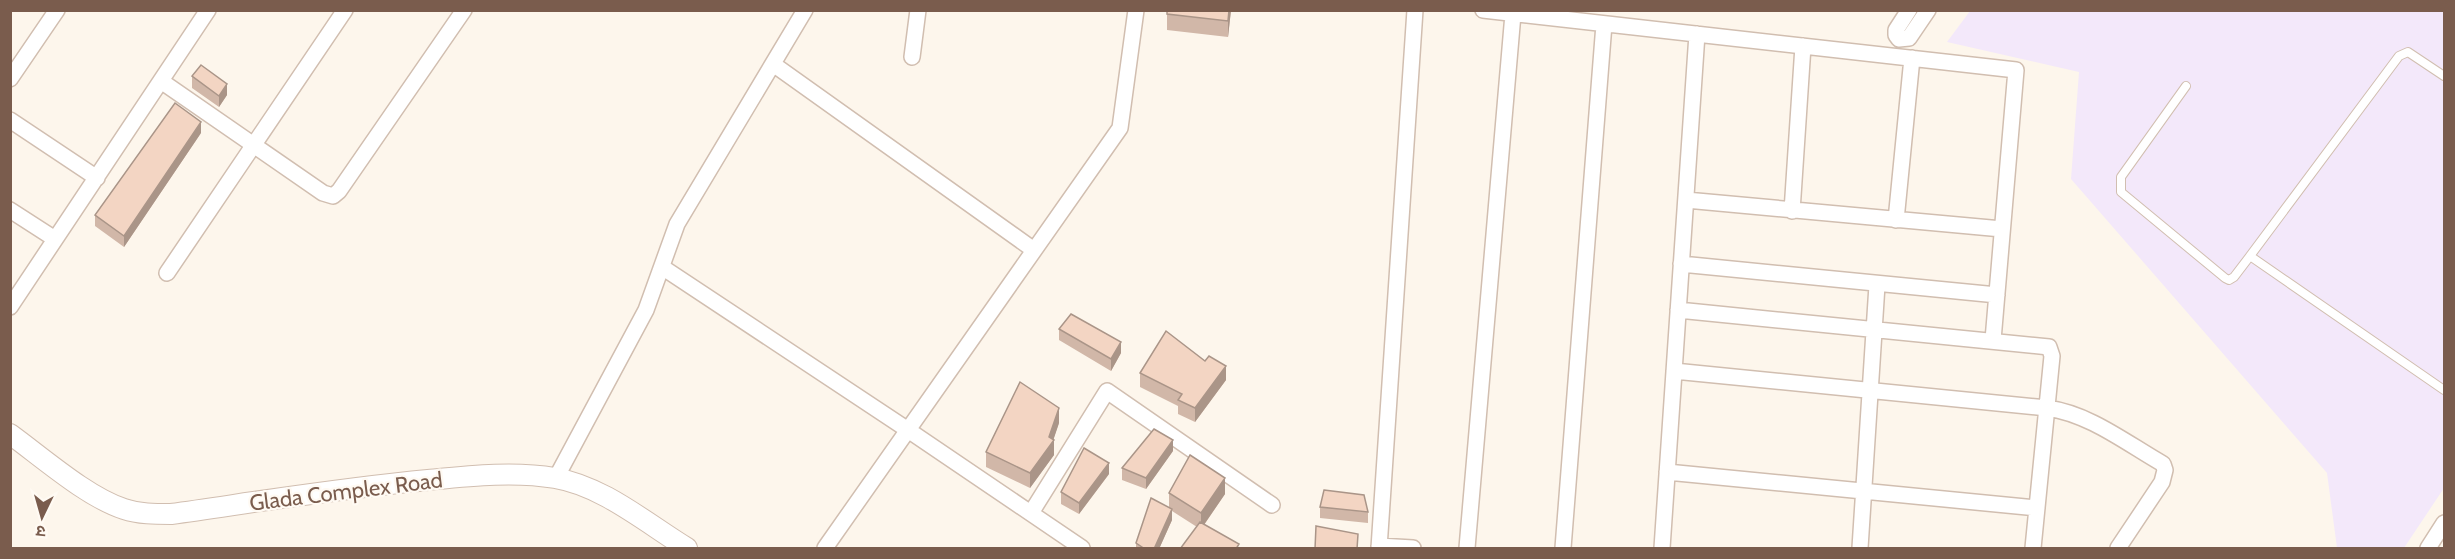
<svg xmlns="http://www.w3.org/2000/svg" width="2455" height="559" font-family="Cabin,'Noto Sans Devanagari',sans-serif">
<rect width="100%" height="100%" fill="#fdf6ec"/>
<path fill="#f3e8fa" d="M1970,11H2444V488L2404,548H2337L2327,473L2071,179L2079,72L1947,42Z"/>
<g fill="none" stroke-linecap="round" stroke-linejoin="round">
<g stroke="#d1beb0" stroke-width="10">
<path id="service" d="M2444,76L2408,52L2399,56L2250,256L2444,390
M2186,86L2121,177V192L2225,278L2229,280L2234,277L2250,256"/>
</g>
<g stroke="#d1beb0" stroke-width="18">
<path id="minor" d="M1483,10L2016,70L1993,340
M1899,39L1909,38L1928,10
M1899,39L1896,35V30L1909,10
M912,57L918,10
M773,64L1034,250
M10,79L57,10
M161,81L323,193L333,196L339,191L464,10
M10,120L97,178
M1686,200L2002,229
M10,210L55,239
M1792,211L1803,46
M1896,220L1912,58
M1681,264L1997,295
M662,267L908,430L1082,548
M167,273L345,10
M10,307L208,10
M1678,310L2049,347L2052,356L2033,548
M1674,371L2047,408C2090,414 2126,443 2163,464L2165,470L2162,482L2118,548
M1667,472L2037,508
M556,478L646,310L677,224L805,10
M1031,513L1107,391L1272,505
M1379,546L1413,548
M825,548L1120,128L1136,10
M1379,548L1415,10
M1467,548L1513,14
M1563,548L1604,24
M1662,548L1697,34
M1860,548L1877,285
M2428,548L2444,523"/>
</g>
<g stroke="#d1beb0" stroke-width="22">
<path id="tertiary" d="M10,434C43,458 87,497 124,509C139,514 155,514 171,514C256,502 342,488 428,480C469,476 514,471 555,478C603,486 646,523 687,548"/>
</g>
<use href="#service" stroke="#fff" stroke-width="8"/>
<use href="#minor" stroke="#fff" stroke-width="15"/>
<use href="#tertiary" stroke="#fff" stroke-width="20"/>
</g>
<path fill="#d1b7a8" d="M1231,10L1228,37L1167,30V14Z
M192,76L227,95L219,107L192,88Z
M201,133L124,247L95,226V215Z
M1059,329L1121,353L1111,371L1059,340Z
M1140,373L1226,380L1195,422L1178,414V406L1140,387Z
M1059,423L1053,440L1054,455L1030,488L986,467V452Z
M1173,451L1146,489L1122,480V468Z
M1109,474L1079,514L1061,504V492Z
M1169,493L1225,494L1204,525L1239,549L1197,527L1172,511V520L1159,549H1136V543L1169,508Z
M1320,507L1368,512V523L1320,518Z"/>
<path fill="#aa9588" d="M1229,10H1231L1228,37V21Z
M227,84V95L219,107V96Z
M201,122V133L124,247V236Z
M1121,342V353L1111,371V359Z
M1226,366V380L1195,422V408Z
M1059,408V423L1052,444L1054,440V455L1030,488V473L1049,437Z
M1173,440V451L1146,489V478Z
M1109,463V474L1079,514V503Z
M1225,478V494L1201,529V513Z
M1172,509V520L1159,549H1154Z"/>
<path fill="#f3d5c3" stroke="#aa9588" stroke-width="1.5" d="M1167,10H1229L1228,21L1167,14Z
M201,65L227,84L219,96L192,76Z
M175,103L201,122L124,236L95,215Z
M1071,314L1121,342L1111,359L1059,329Z
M1166,331L1205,361L1209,356L1226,366L1195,408L1178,400L1182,394L1140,373Z
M1020,382L1059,408L1049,437L1054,440L1030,473L986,452Z
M1154,429L1173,440L1146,478L1122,468Z
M1084,448L1109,463L1079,503L1061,492Z
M1190,455L1225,478L1201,513L1169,493Z
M1324,490L1364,495L1368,512L1320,507Z
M1151,498L1172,509L1154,549H1145L1136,543Z
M1200,522L1239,544L1236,549H1180Z
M1316,526L1358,534L1357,549H1315Z"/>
<g text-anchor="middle" stroke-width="4.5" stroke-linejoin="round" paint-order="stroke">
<g font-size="22" fill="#7a5c4d" stroke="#fffaf3">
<text transform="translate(346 491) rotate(-7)" y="8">Glada Complex Road</text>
</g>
</g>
<rect width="2455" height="559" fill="none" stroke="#7a5c4d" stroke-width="24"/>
<g transform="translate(42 517) rotate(185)" stroke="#fffaf3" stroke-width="4.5" paint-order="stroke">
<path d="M0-4.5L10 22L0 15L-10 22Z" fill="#7a5c4d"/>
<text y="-9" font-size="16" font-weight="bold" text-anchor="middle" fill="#7a5c4d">उ</text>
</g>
</svg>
